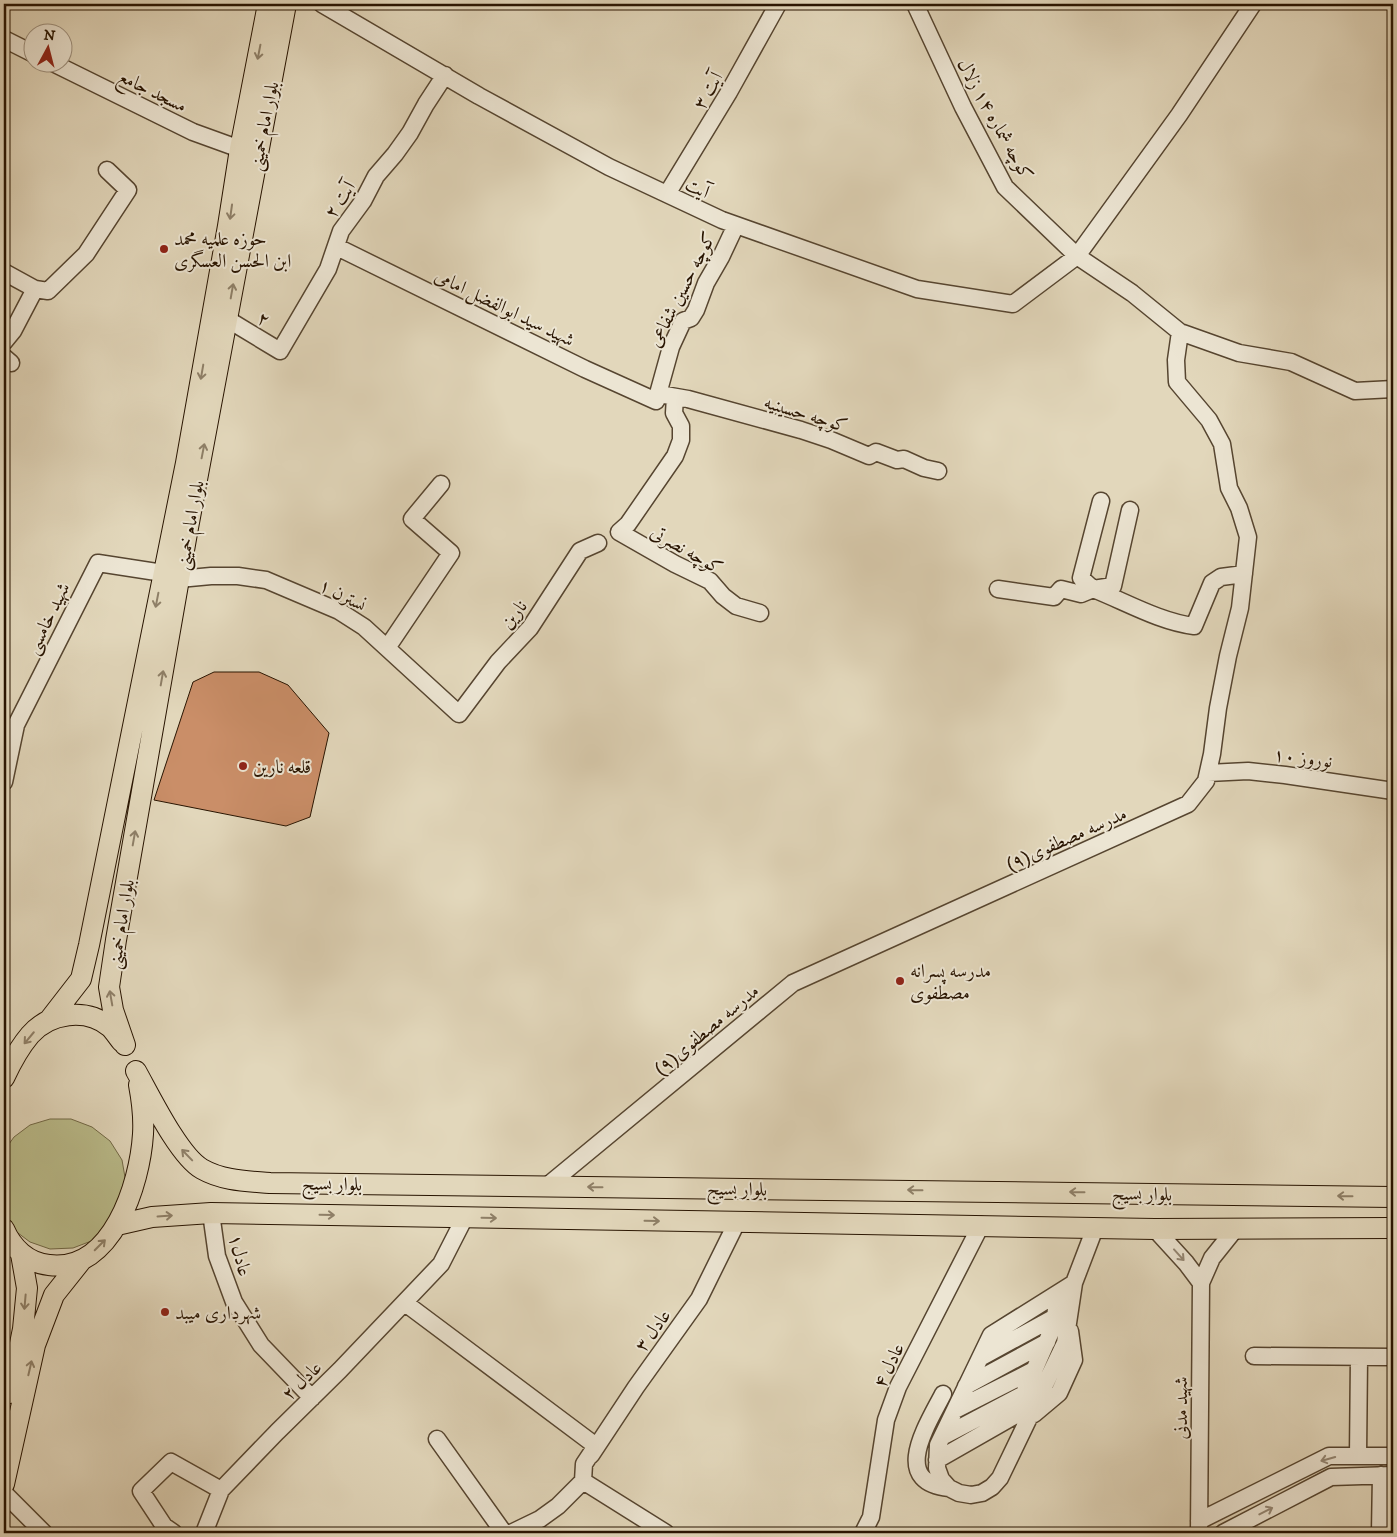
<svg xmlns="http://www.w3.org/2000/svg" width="1397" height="1537" font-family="'IM FELL DW Pica',Amiri,serif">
<rect width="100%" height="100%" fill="#e2d7bb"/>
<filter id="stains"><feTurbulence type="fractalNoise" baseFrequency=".004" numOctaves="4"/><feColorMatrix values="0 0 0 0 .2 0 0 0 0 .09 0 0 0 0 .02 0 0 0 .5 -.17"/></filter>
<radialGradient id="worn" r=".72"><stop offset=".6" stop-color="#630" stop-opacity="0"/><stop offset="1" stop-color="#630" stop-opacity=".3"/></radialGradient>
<path fill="#babc8b" stroke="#716846" d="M50,1119H71L92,1127L110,1141L122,1160L126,1183L122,1205L94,1240L73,1248L50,1249L30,1242L14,1230L4,1217V1151L14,1137L30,1125Z"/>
<path fill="#ca8e68" stroke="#281401" d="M214,672H259L288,685L329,733L310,817L286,826L154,800L193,682Z"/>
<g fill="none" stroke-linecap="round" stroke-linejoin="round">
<g stroke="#564530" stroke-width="19">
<path id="minor" d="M322,4L479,96L609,167L722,220L917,289L1013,304L1077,256L1179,115L1253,4
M915,4L963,107L1005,187L1077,256L1132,293L1180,332L1239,353L1291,362L1355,391L1393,389
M4,39L32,53
M51,62L193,132L240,149
M667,194L729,92L778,4
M337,247L585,369L656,401L671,347L683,321L691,318L696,310L706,283L721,257L736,225
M4,272L35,289L48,291L86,254L128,190L107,170
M227,319L280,351L328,269L341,231L363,201L376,176L395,154L410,133L426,104L445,75
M4,342L13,331L35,289
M4,357L11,363
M665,395L688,399L801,430L831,440L869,456L876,452L897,460L904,459L924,468L938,471
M675,397L674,413L681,426V440L675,456L628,524L619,532L675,564L710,581L723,596L736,606L760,613
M1101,501L1081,578L1093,589L1113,586L1130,510
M179,579L211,576H238L266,580L339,611L364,627L459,714L498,662L530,628L580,551L598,543
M998,589L1054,597L1061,589L1081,594L1093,589C1124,601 1160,622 1194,626L1212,583L1221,577L1244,574
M387,648L451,553L412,519L441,484
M1208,773L1248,771L1285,775L1393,791
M4,782L16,725L98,563L163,573
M547,1186L793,983L1188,804L1206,781L1212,754L1218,708L1228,656L1240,608L1248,537L1239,508L1229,488L1222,444L1209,420L1177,382L1176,360L1180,332
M211,1213L217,1256L234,1302L261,1345L312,1398
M1155,1229L1186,1263L1201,1283
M1074,1283L991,1335L938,1445L937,1468L941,1479L949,1488L959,1493L971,1495L982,1493L992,1487L1000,1478L1065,1343L1074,1283L1095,1228
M405,1303L596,1446L584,1464L583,1481
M1254,1356L1393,1357
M980,1358L1055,1317
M966,1386L1047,1342
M943,1394C928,1424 889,1482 949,1488
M955,1410L1034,1370
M1034,1414L1059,1393L1074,1360L1070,1331
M942,1437L1024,1394
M437,1439L504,1533
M591,1455L636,1387L699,1299L737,1222
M1358,1456L1359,1357
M937,1460L1014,1416L1054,1325L1058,1293
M4,1493L44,1533
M1199,1521L1329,1456H1393
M174,1533L164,1526L141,1491L171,1462L221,1490
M204,1533L221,1490L277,1432L340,1370L441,1264L465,1217
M511,1533L540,1519L558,1506L583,1481L666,1533
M863,1533L871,1517L886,1420L898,1387L981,1225
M1199,1533L1201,1283L1212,1258L1236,1228
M1223,1533L1331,1477L1393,1475
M1380,1533L1381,1475"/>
</g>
<g stroke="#281401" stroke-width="22">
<path id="major" d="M50,1019L81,979L89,945L186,463L228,226L240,149L268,4
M125,1045L113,1010L109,987L116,940L187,533L286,4
M136,1071C150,1096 179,1156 202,1169C223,1181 247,1181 270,1183L1393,1197
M4,1078C11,1063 19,1048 30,1035C49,1013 86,1007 110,1027C114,1031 118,1037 122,1042
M117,1225L152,1217L211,1213L1155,1229L1393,1228
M4,1229C12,1248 28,1263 49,1265C112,1273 140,1184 143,1134C144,1118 142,1101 139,1085
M10,1393L23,1329L27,1288L21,1254
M4,1484L35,1345L54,1295L81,1261"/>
</g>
<use href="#minor" stroke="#ece5d3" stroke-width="16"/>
<use href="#major" stroke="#e2d7bb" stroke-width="20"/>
</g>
<defs><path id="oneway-shaft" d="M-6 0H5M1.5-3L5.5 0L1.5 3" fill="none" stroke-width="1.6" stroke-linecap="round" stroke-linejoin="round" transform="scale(1.25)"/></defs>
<g stroke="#8e7f67">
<use href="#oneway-shaft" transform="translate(259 52) rotate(101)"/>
<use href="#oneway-shaft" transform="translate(231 212) rotate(98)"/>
<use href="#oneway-shaft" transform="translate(232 291) rotate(-80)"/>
<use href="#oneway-shaft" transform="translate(202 372) rotate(100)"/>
<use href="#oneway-shaft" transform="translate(203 451) rotate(-79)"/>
<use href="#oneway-shaft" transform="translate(157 600) rotate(101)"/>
<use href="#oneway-shaft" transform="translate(162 678) rotate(-80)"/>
<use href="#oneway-shaft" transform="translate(134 838) rotate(-80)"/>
<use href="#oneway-shaft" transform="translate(111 998) rotate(-100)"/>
<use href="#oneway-shaft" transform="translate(29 1038) rotate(130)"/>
<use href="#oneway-shaft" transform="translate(187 1155) rotate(-134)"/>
<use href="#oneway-shaft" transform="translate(595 1187) rotate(-179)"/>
<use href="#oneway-shaft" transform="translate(915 1190) rotate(-179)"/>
<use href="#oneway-shaft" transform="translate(1077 1192) rotate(-179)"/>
<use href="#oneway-shaft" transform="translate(1345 1196) rotate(-179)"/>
<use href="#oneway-shaft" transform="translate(327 1215) rotate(1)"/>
<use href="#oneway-shaft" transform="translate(165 1216) rotate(-4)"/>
<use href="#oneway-shaft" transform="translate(489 1218) rotate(1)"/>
<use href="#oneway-shaft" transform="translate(652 1221) rotate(1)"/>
<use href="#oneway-shaft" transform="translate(100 1245) rotate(-45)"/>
<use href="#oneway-shaft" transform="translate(25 1302) rotate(95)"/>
<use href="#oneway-shaft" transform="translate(30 1368) rotate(-77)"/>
</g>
<g stroke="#948774">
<use href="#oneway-shaft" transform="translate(1179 1255) rotate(48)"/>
<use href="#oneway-shaft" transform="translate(1328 1459) rotate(164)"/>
<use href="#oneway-shaft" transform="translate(1266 1511) rotate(-27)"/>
</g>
<g fill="#8f2418" stroke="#ece5d3" stroke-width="2">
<circle cx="164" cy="249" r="5"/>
<circle cx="243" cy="766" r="5"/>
<circle cx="900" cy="981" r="5"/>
<circle cx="165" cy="1312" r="5"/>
</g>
<g text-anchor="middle" stroke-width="4" stroke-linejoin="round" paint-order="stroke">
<g font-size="19" fill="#281401" stroke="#ece5d3">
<text transform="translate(153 90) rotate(26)" y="7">مسجد جامع</text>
<text transform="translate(707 90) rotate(-60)" y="7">آیت ۳</text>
<text transform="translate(996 119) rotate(61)" y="7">کوچه شماره ۱۴ زلال</text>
<text transform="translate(263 126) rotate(-79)" y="7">بلوار امام خمینی</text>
<text transform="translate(698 187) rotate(25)" y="7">آیت</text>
<text transform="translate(339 199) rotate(-57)" y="7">آیت ۲</text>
<text transform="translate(681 289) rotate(-63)" y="7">کوچه حسین شفاعی</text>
<text transform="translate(505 307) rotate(26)" y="7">شهید سید ابوالفضل امامی</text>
<text transform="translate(264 318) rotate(31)" y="7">۲</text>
<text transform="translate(806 413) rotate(17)" y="7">کوچه حسینیه</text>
<text transform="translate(189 525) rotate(-80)" y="7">بلوار امام خمینی</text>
<text transform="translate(687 549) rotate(30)" y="7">کوچه نصرتی</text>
<text transform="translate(343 594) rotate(27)" y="7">نسترن ۱</text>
<text transform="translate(513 614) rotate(-52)" y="7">نارین</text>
<text transform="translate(47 618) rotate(-64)" y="7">شهید خامسی</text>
<text transform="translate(1303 757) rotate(7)" y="7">نوروز ۱۰</text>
<text transform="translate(1066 838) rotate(-24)" y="7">مدرسه مصطفوی(۹)</text>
<text transform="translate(120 924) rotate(-81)" y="7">بلوار امام خمینی</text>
<text transform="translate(706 1029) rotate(-40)" y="7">مدرسه مصطفوی(۹)</text>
<text transform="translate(332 1183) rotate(1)" y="7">بلوار بسیج</text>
<text transform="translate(737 1188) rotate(1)" y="7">بلوار بسیج</text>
<text transform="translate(1142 1193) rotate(1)" y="7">بلوار بسیج</text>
<text transform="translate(241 1255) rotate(76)" y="7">عادل۱</text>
<text transform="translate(652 1330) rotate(-54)" y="7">عادل ۳</text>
<text transform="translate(888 1365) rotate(-64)" y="7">عادل ۴</text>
<text transform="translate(301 1380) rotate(-44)" y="7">عادل ۲</text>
<text transform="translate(1180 1408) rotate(-90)" y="7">شهید مدنی</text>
</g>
<g font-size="19" fill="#281401" stroke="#ece5d3" text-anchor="start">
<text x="174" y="245">حوزه علمیه محمد<tspan x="174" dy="22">ابن الحسن العسگری</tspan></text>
<text x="253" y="773">قلعه نارین</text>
<text x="910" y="977">مدرسه پسرانه<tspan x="910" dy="22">مصطفوی</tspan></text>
<text x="175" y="1319">شهرداری میبد</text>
</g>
</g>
<rect width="1397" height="1537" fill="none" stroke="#e2d7bb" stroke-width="20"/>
<rect x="5" y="5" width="1387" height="1527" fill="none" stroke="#281401" stroke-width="2.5"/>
<rect x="10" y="10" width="1377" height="1517" fill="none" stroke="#281401"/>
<g transform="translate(48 48) rotate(7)"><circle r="24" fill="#ece5d3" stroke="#9e917f"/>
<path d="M0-4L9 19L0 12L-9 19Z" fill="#8f2418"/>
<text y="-8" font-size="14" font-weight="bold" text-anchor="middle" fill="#281401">N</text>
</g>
<rect width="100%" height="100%" filter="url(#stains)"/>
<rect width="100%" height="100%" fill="url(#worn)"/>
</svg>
